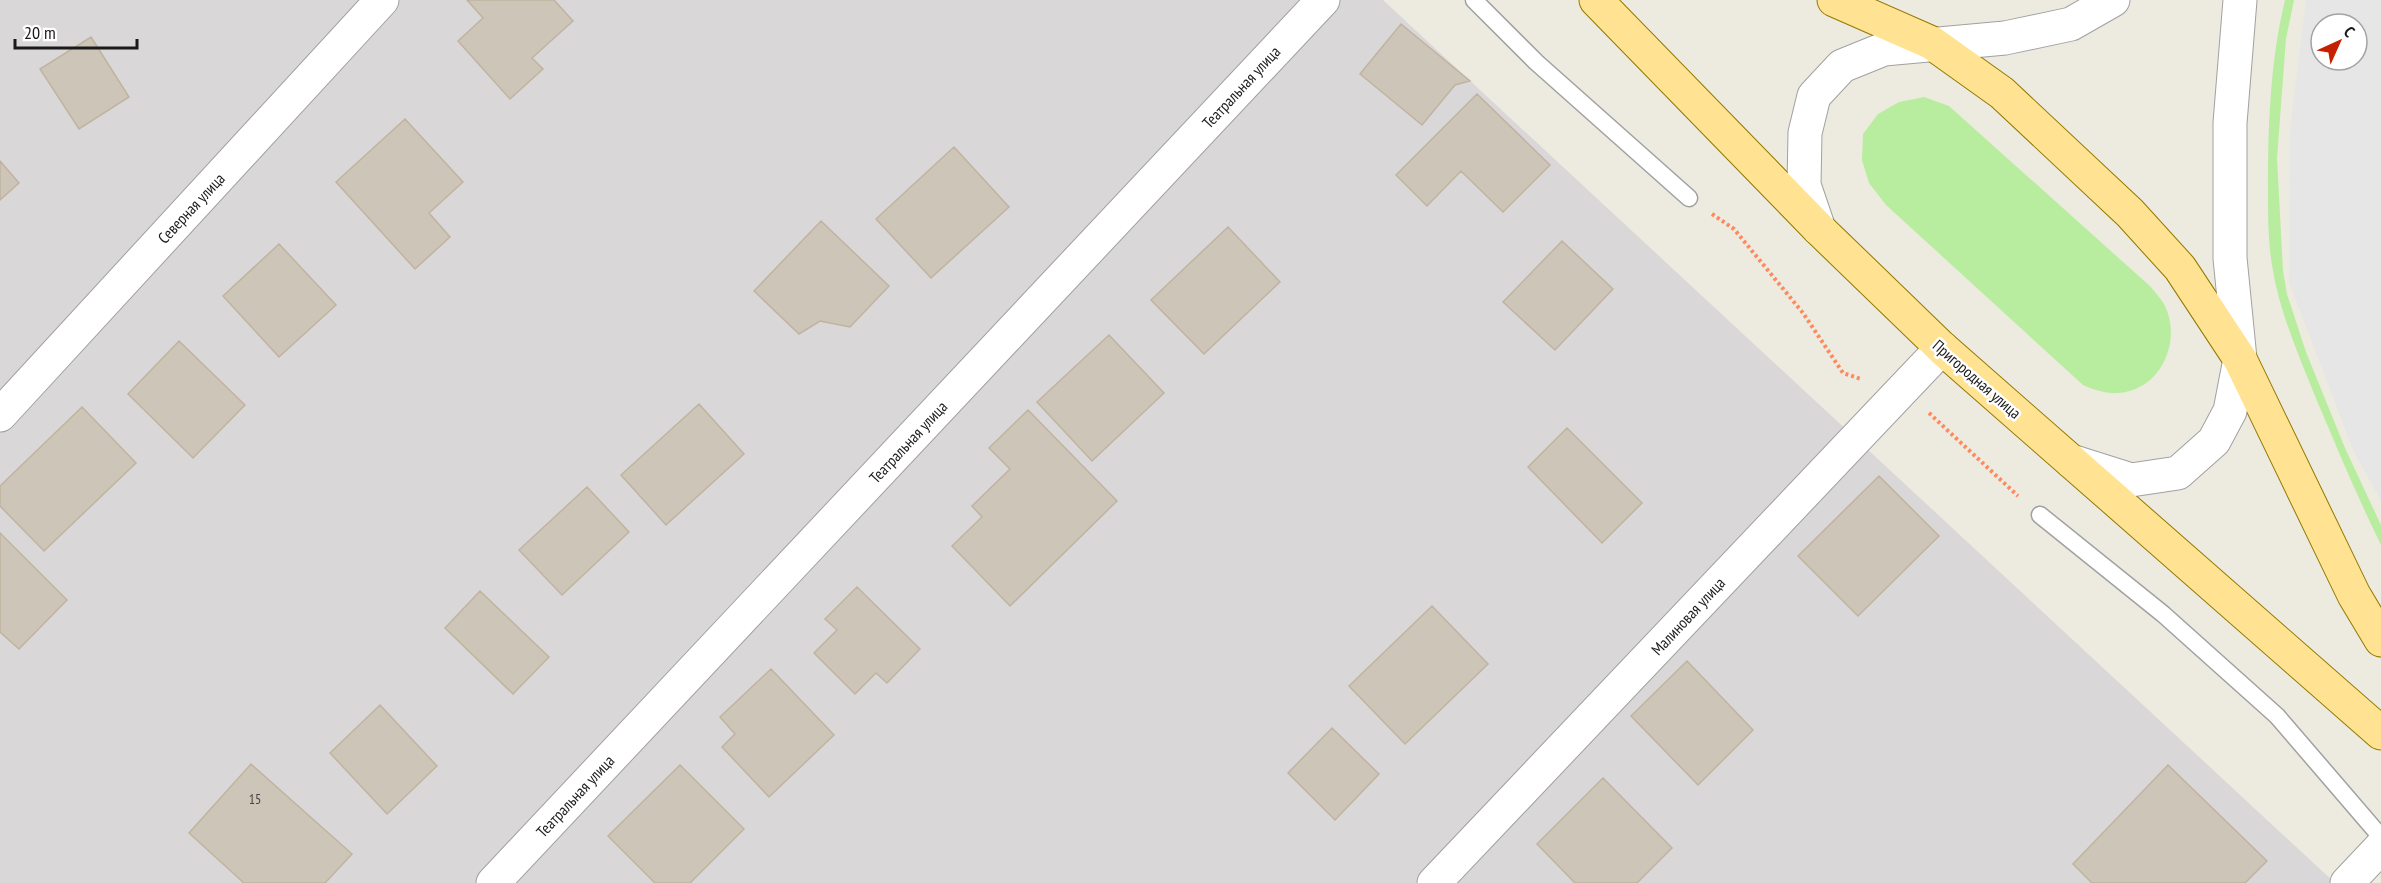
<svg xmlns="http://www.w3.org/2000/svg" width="2381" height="883" font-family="'PT Sans Narrow',sans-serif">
<rect width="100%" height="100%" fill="#edebdf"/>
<path fill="#d9d7d7" d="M0,0H1383L2335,883H0Z"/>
<path fill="#b8ed9f" d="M2285,0H2294L2286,39L2277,158L2283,271L2287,294L2306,352L2345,448L2381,525V545C2357,496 2336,446 2315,396C2299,356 2280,313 2273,271C2268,245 2268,216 2268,190C2268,126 2270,62 2285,0Z
M1924,97L1949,106L2151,287C2155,293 2162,299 2165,306C2182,341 2161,390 2119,393C2106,394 2095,390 2083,385L1886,205L1869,183L1862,160L1863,134L1878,114L1899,102Z"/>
<path fill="#e6e6e6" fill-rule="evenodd" d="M2306,0H2381V501L2353,450L2289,282L2290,130ZM2321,24H2357V60H2321Z"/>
<path fill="#cdc5b8" stroke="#c0b3a0" stroke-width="1.5" d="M467,0H554L573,21L532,58L543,69L510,99L458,41L483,18Z
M1401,24L1470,81L1455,85L1422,125L1360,74Z
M91,37L129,97L79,129L40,69Z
M1477,94L1550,165L1503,212L1461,171L1427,206L1396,175Z
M405,119L463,182L429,213L450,237L415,269L336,182Z
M954,147L1009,207L931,278L876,219Z
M0,161L19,183L0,200Z
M821,221L889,286L850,327L820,321L799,334L754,291Z
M1228,227L1280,282L1204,354L1151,300Z
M1562,241L1613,289L1555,350L1503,302Z
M279,244L336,305L279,357L223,296Z
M1109,335L1164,393L1092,461L1037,402Z
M179,341L245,405L193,458L128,394Z
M699,404L744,454L666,525L621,475Z
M82,407L136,463L44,551L0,506V486Z
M1028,410L1117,501L1010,606L952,546L982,517L972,506L1010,469L989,448Z
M1567,428L1642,503L1602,543L1528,467Z
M1879,476L1939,536L1858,616L1798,556Z
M587,487L629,532L562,595L519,550Z
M0,533L67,600L19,649L0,632Z
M857,587L920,649L887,683L876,673L855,694L814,653L837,630L825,619Z
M480,591L549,657L513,694L445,628Z
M1432,606L1488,664L1405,744L1349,686Z
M1687,661L1753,730L1698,785L1631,716Z
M771,669L834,735L769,797L722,747L735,734L720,717Z
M380,705L437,766L387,814L330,753Z
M1332,728L1379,774L1335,820L1288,773Z
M251,764L352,854L325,883H244L189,833Z
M680,765L744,829L690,883H655L608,836Z
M2168,765L2267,861L2245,883H2092L2073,864Z
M1603,778L1672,848L1637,883H1575L1537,844Z"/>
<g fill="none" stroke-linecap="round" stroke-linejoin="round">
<g stroke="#a1a1a1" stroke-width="19">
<path id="service" d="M1474,0L1536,62L1689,198
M2040,515L2163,614L2277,716L2381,837"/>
</g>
<g stroke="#a1a1a1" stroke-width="35">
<path id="minor" d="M0,415L382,0
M493,883L1323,0
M1434,883L1942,348
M2347,883L2381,847"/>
</g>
<g stroke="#a1a1a1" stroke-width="35">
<path id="tertiary" d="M1819,229L1804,185L1805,133L1814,96L1842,66L1884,49L2005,38L2071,24L2113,0
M2071,461L2131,480L2178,473L2214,441L2230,411L2240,359L2230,258V123L2240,0"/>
</g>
<g stroke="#917900" stroke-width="35">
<path id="primary" d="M1596,0L1819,229L1942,348L2381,733
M1834,0L1932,43L2002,93L2130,213L2180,268L2240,359L2354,595L2381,640"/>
</g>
<path stroke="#ff895e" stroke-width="4" stroke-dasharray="3 3" stroke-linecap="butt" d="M1712,214L1734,229L1803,313L1843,373L1861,379
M1929,413L2018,496"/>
<use href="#service" stroke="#fff" stroke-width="16"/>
<use href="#minor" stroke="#fff" stroke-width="33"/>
<use href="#tertiary" stroke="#fff" stroke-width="33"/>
<use href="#primary" stroke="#ffe292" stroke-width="33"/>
</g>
<g text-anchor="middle" stroke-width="5" stroke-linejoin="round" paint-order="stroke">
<g font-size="14" fill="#474542">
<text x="255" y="804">15</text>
</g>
<g font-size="16" fill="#1a1a1a" stroke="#fff">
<text transform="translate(1241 87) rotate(-47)" y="6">Театральная улица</text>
<text transform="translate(191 208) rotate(-47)" y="6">Северная улица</text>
<text transform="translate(1977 379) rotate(41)" y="6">Пригородная улица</text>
<text transform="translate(908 442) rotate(-47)" y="6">Театральная улица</text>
<text transform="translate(1688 616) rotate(-47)" y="6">Малиновая улица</text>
<text transform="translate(575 796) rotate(-47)" y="6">Театральная улица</text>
</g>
</g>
<g transform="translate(2339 42) rotate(45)"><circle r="28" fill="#ffffff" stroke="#a3a3a3" stroke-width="1.5"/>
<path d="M0-4.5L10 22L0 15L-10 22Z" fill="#c52000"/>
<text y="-9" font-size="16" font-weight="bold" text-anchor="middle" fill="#1a1a1a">С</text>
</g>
<path d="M15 39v9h122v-9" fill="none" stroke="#1a1a1a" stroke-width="3"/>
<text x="24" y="39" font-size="18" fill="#1a1a1a" stroke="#ffffff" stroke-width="4.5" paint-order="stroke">20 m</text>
</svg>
